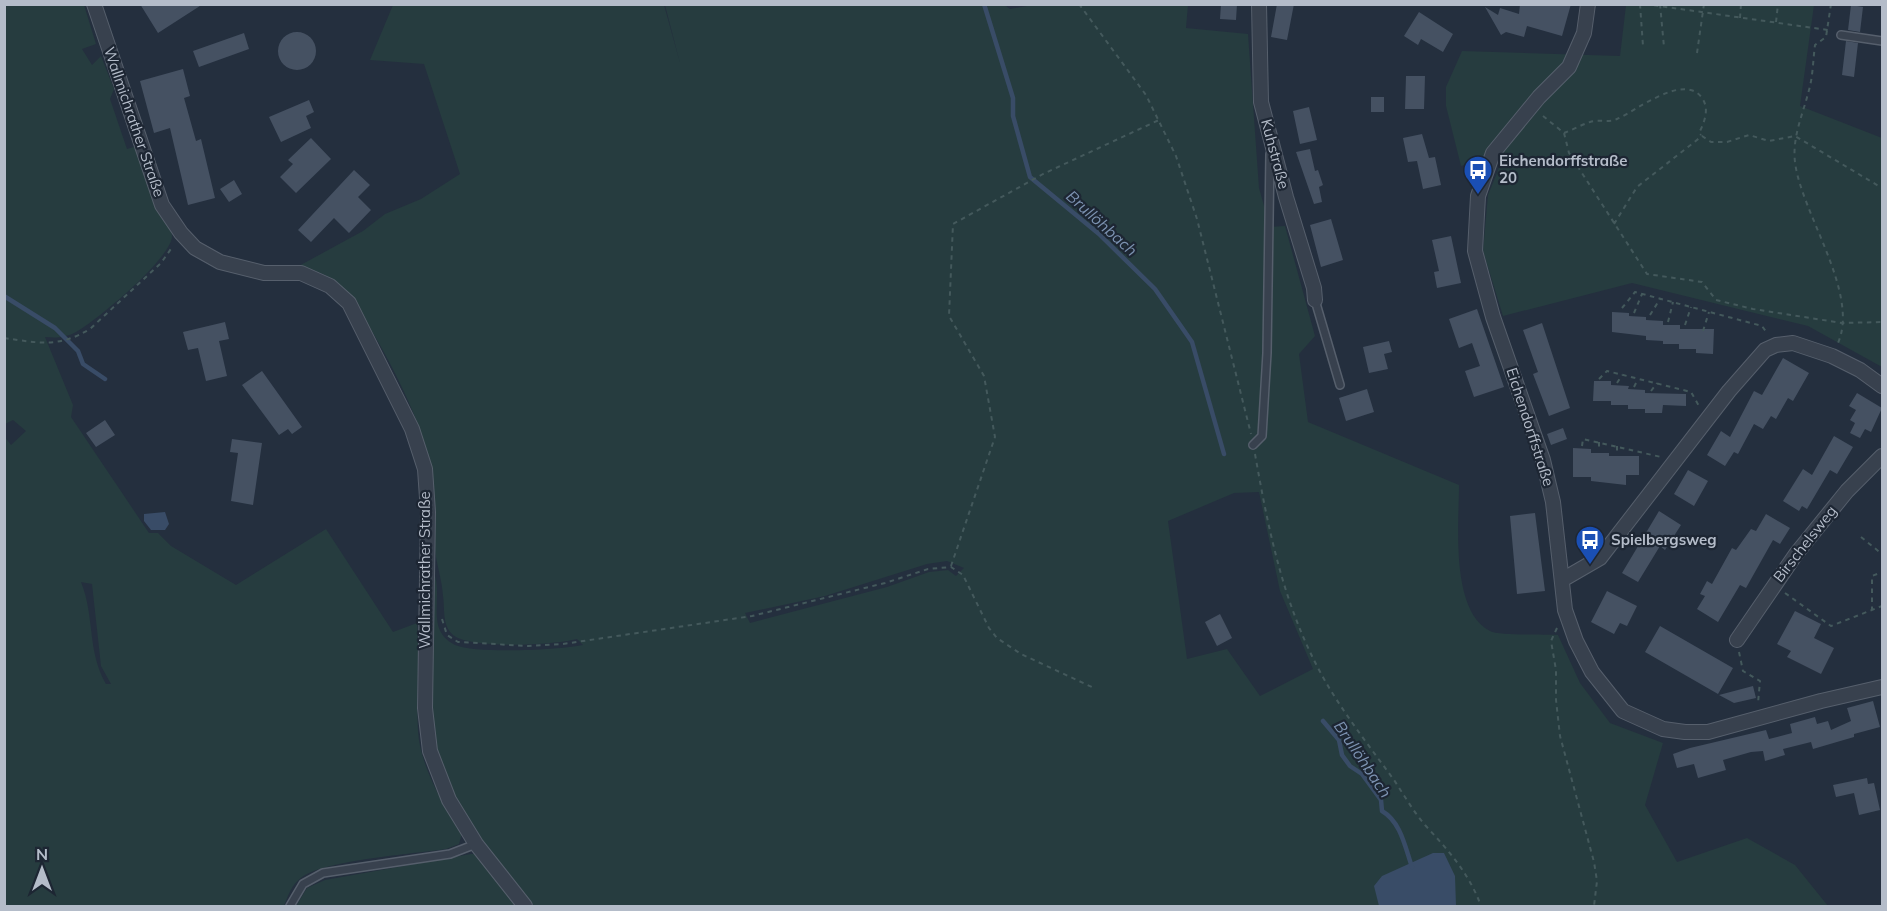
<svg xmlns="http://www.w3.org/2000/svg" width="1887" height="911" font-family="Mulish,sans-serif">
<rect width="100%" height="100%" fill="#242f3e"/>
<path fill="#263c3f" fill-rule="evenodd" d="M1003,4L1010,9L1037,4L1188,5L1186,28L1248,34L1259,188L1270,227L1285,226L1315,336L1299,354L1308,422L1459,485C1459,523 1450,611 1490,631C1499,636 1545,634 1558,635L1580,683L1610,723L1663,743L1645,805L1677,862L1747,838L1795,865L1828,906H534C492,854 444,800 433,730C426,680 432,621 433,570C441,588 434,607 438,625C440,634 447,641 455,645C477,654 559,650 583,645L577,639C554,645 468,650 452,634C442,624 445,609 443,596C442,580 437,566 435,551C430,520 435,487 428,456C420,415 366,308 334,281C323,272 310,269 297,267L363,231L385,214L421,199L460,174L424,64L370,60L393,5H664L680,63L665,5ZM1259,492L1280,591L1313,669L1260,696L1227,649L1187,659L1168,521L1234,493ZM947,561L964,568L956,576L948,570L929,572L887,587L750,623L745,613L825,596L927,564Z
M5,5H84L96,44L82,49L92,65L101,56L114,89L110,99L127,149L137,146C145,169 151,194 162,215C165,221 172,229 172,236C172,258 96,321 76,332C65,338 56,338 45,337L73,405L71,417L149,533H158L171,546L236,585L326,529L393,632L417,623C420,660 416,695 418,731C420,765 443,806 462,833L459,844L446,849C413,854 326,860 302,877C291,885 288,896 284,906H5L4,436L11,445L26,431L13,420L5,424ZM81,582L92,584L101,666L111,684H106C87,651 95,617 81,582Z
M1626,5H1814L1800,106L1882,138V367L1808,326L1632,283L1503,316L1483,251L1488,195L1505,153L1461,166L1446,106V87L1462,51L1620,56Z
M471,854H478L519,906H296L307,888L325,880Z"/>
<path fill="#394c67" d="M165,512L169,524L165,530H151L144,521V514Z
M1433,853H1444L1455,876L1456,906H1379L1374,886L1382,876Z"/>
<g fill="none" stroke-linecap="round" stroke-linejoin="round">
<path stroke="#394c67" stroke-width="4.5" d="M984,4L1013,98V116L1030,177L1099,234L1155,289L1192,342L1224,454
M4,296L55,328L78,351L83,364L105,379
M1323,721L1339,740L1342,755L1350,766L1362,774L1381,800L1382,811C1401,822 1405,847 1412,867"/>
</g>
<path fill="#455162" d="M140,4H203L158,33Z
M1221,4H1237L1236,20L1220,19Z
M1277,4H1294L1287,40L1271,37Z
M1520,4H1571L1562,36L1527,26L1524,37L1506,32L1501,35L1485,7L1498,15L1500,8L1519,14Z
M1851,5L1863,7L1860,32L1848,30Z
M1419,12L1453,34L1443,52L1421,39L1418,45L1404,36Z
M278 51a19 19 0 1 1 38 0a19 19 0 1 1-38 0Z
M244,33L249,49L199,67L193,51Z
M1846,41L1858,43L1854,77L1842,75Z
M183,69L190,96L184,98L196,141L201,139L215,198L188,205L170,128L154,133L140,81Z
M1406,76H1425L1424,109H1405Z
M1371,97H1384V112H1371Z
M309,100L314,112L306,116L311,128L281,142L269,117Z
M1309,107L1317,140L1300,144L1293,111Z
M1422,134L1429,158L1435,157L1441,185L1423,189L1417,161L1408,162L1403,138Z
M311,138L331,159L296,193L280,177L293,164L288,160Z
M1310,149L1315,171L1318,170L1323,185L1319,187L1322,202L1314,204L1296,152Z
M354,170L370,185L358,197L371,210L349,233L334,218L311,242L298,230Z
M234,180L242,194L229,202L220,189Z
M1331,219L1343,260L1321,267L1310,225Z
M1451,236L1461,283L1437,288L1434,272L1439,271L1432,240Z
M1477,309L1504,387L1474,397L1465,371L1480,366L1472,343L1459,348L1449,319Z
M1612,312L1629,313V316L1646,317V320L1663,321V325H1680V329H1714L1713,354L1696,353V349H1679V344H1663V341L1646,340V336L1612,332Z
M225,322L229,339L219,341L227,376L206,381L198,348L188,350L183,332Z
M1542,323L1570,408L1549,416L1533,374L1538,372L1523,330Z
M1389,341L1392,352L1384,354L1388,369L1369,373L1363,347Z
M1783,358L1809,373L1793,401L1788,398L1776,419L1771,416L1763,429L1754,424L1738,454L1734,452L1725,466L1707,455L1721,431L1730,437L1754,391L1762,395Z
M262,371L302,427L292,434L288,429L279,435L242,385Z
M1594,381H1611V385L1629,386L1628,389L1645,390V393L1686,394V406L1663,405L1662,413H1645V409H1628V405H1611V401H1593Z
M1367,389L1374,412L1346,421L1339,398Z
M1857,393L1882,408L1871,432L1865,429L1860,438L1850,433L1855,423L1850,420L1856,410L1849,406Z
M105,420L115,435L96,447L86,433Z
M1563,428L1567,439L1551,445L1547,434Z
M1834,436L1853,447L1837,474L1830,470L1807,509L1802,506L1799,511L1783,501L1803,469L1812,475Z
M232,439L262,443L253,505L231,501L238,453L230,452Z
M1573,448L1591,449V453H1609V456H1639V475H1626V485L1591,481V477H1573Z
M1688,470L1708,481L1694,506L1674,494Z
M1659,511L1681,525L1665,550L1660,546L1638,582L1622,573Z
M1535,513L1545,591L1517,594L1510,516Z
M1766,514L1790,528L1780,544L1773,540L1746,588L1740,585L1718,622L1697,609L1705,596L1700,594L1707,581L1712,584L1732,548L1736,550L1751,529L1756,531Z
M1607,591L1637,606L1627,626L1620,623L1614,634L1591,622Z
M1795,611L1821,624L1814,638L1834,648L1821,674L1787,657L1791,651L1777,644Z
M1220,614L1232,638L1217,646L1205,622Z
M1660,626L1733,668L1718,694L1645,652Z
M1753,686L1756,698L1734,703L1719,695Z
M1873,701L1880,727L1854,734V737L1813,749L1811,742L1783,749L1785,755L1765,761L1763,751L1751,752L1723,760L1726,770L1698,778L1694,764L1677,768L1673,754L1690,748L1766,730L1769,739L1792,733L1790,724L1815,717L1817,724L1828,721L1831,730L1851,721L1847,708Z
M1867,778L1868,784L1874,783L1880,810L1859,815L1854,793L1836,797L1833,785Z"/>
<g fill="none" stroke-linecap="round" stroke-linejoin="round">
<g stroke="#565f6c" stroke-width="10">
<path id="service" d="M1841,35L1882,41
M1315,300L1340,385
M1253,445L1262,436L1267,353L1270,154
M290,906L303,884L323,873L450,854L476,844"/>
</g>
<g stroke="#565f6c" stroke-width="16">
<path id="minor" d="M94,4L162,205L181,233L195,248L220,262L264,273H301L330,286L349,303L412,429L425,469L428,512L425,708L430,751L449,800L476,844L525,906
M1259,4L1261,102L1286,197L1314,288L1315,300
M1588,4L1584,33L1569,67L1539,97L1493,153L1478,196L1475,251L1493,317L1543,460L1553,502L1565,610L1576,641L1592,672L1623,711L1663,729L1685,732H1708L1821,701L1882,687
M1562,580L1600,558L1729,391L1765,350L1776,345L1793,343L1832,356L1860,370L1882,386
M1737,640L1796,554L1847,491L1882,456"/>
</g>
<path stroke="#44595c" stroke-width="2" stroke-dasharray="4.5 4.5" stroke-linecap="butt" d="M1079,4L1146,95L1176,156L1197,219L1251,434
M1640,4L1643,46
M1645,4L1828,30
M1660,4L1664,47
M1831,4L1826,37L1815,45C1813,60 1813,76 1809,90C1803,114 1792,137 1795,162C1801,213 1860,293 1838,343
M1740,18L1741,4
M1776,22L1778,4
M1697,53L1704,4
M1543,116L1564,133L1569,153L1647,274L1702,282L1716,300L1753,309L1842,323L1882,322
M1564,133C1572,130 1581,125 1590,122C1598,119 1609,123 1617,119C1636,111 1684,72 1702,98C1710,109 1704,123 1699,133L1701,135
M1614,224L1637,187L1702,136L1711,142H1727L1749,135L1769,141L1795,136L1882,188
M1622,308L1635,292L1762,326L1767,333
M1634,313L1642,294
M1650,315L1660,299
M1668,322L1673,302
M1685,325L1691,307
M1703,331L1709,312
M4,338C40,343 58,348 90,329L161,263L173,246
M1599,379L1607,371L1691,392L1699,406
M1617,383L1622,375
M1634,387L1638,379
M1651,391L1657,383
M1599,442V450
M1582,446L1583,439L1661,457
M1617,446V454
M1255,454C1269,533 1284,608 1324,679C1344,714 1370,747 1394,780C1404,795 1413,811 1425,825C1448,850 1469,873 1481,906
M1861,537L1882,554
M951,566L995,437L984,376L949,316L953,224L1043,174L1159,120
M1785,593L1831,626L1882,606
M1872,611V576L1882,572
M442,619L447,635L458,642L529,646L563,644L752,616L885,583L928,569L951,567L963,575L989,628L997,638L1021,654L1094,688
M1557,628L1551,641L1556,670V700L1560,736L1594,862L1597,881L1594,906
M1739,652L1743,671L1760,681L1758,703"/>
<use href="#service" stroke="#38414e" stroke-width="7"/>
<use href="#minor" stroke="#38414e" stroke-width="14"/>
</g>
<defs>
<g id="bus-pin" transform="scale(1.5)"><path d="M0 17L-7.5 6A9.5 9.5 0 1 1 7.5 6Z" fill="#1a4fb4" stroke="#1d2633"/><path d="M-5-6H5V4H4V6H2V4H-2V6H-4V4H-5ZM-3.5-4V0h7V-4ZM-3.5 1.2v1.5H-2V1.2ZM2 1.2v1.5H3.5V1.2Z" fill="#fff"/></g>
</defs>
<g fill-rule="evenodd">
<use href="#bus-pin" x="1478" y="170"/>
<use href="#bus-pin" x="1590" y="540"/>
</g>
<g text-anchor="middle" stroke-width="4.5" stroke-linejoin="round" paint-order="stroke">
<g font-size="15" fill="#b4bcc9" stroke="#1d2633">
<text transform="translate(134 122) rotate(71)" y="5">Wallmichrather Straße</text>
<text transform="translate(1275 154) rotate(75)" y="5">Kuhstraße</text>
<text transform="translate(1530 427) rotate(72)" y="5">Eichendorffstraße</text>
<text transform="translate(1805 544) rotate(-52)" y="5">Birschelsweg</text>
<text transform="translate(425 570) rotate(-90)" y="5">Wallmichrather Straße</text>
</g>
<g font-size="15" font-weight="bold" fill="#b4bcc9" stroke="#1d2633" text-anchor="start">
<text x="1499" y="166">Eichendorffstraße<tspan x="1499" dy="17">20</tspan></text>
<text x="1611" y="545">Spielbergsweg</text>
</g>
<g font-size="16" font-style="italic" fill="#7c92b1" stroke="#1d2633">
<text transform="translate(1102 223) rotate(42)" y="6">Brullöhbach</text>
<text transform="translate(1363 759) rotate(56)" y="6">Brullöhbach</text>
</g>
</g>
<rect width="1887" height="911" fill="none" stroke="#b4bcc9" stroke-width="12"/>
<g transform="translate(42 869)" stroke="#1d2633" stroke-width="4.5" paint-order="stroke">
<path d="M0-4.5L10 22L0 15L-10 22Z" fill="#b4bcc9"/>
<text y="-9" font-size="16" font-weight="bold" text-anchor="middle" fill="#b4bcc9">N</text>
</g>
</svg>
